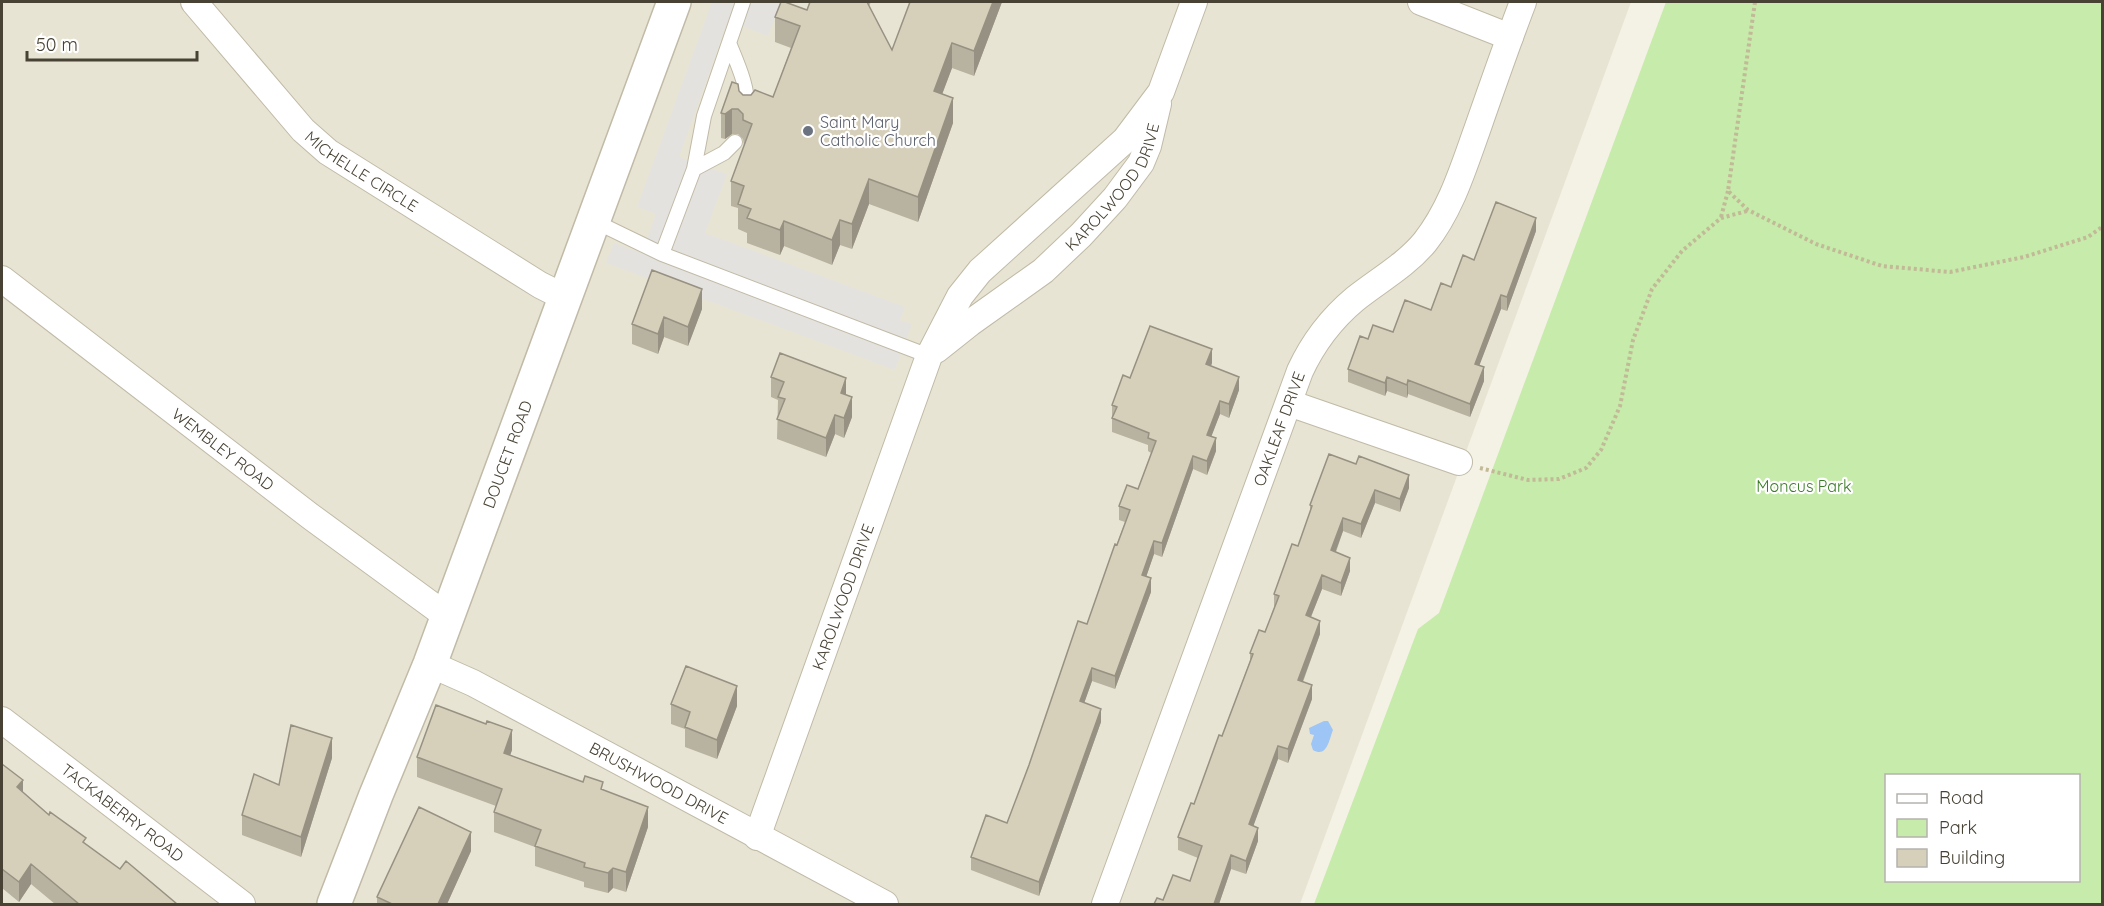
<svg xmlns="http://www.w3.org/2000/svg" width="2104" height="906" font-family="Quicksand,sans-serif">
<rect width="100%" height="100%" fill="#f4f1e5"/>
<path fill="#e8e4d3" d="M2,2H1631L1300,904H2Z"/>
<path fill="#c6ebab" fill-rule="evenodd" d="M1666,2H2102V904H1314L1418,629L1439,613ZM1886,776H2078V880H1886Z"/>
<path fill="#e4e2de" d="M712,2H781L768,36L728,21L679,157L727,174L705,233L905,307L900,320L912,324L895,370L606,263L614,243L642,253L656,214L637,207Z"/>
<path fill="#9dc5f5" d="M1324,721H1328L1333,730C1329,740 1327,758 1313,750L1311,744L1314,735L1310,734L1309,728Z"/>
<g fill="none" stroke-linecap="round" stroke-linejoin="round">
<g stroke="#c0baa7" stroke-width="16">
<path id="service" d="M743,2L704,116L694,169L662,254L929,356
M729,43C738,65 749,88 747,112
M694,169L724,153L735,142
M594,221L662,254"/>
</g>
<g stroke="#c0baa7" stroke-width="28">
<g id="minor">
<path id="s1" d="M194,2L303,130L328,152L540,285L566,298"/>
<path d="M1421,2L1510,37"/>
<path id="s2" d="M2,279L310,516L448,617"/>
<path id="s3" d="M936,350L970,323L1043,271L1081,235L1115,198L1141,163L1148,146L1158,104"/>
<path d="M1289,403L1459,462"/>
<path id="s4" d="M430,664L473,683L885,904"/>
<path id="s5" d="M2,720L242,904"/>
<path id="s6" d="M757,837L929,356L960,296L980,271L1125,140L1161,92L1194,2"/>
<path id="s7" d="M1105,904L1300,371C1313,343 1331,319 1355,299C1379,280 1406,265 1425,242C1451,209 1463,169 1477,130C1492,87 1507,44 1523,2"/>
</g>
</g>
<g stroke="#c0baa7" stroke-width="36">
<g id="tertiary">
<path id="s8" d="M334,904L376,795L430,664L674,2"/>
</g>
</g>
<path stroke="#c2b997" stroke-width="4" stroke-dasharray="3 3" stroke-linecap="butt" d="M1755,2L1728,191L1748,210L1816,244L1882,266L1950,272L2024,257L2088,237L2102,227
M1721,217L1728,191
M1480,468L1528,480L1559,479L1586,468L1601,450L1620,406L1633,340L1652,289L1682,251L1721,218L1747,211"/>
<use href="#service" stroke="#fff" stroke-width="14"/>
<use href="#minor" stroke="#fff" stroke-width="26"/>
<use href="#tertiary" stroke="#fff" stroke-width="33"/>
</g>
<path fill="#b8b2a0" d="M871,2L869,6L892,50L1002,2L974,76L952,68L942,94L953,123L918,222L869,204L852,249L840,245L832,265L784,246L780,255L747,243V233L738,229V208L731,206V181L744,146L743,139L738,134H732L725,139L721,138V113L739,91L743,95L773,97L791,48L775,42V17L807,10Z
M1536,231L1507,311L1501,309L1479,365L1484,381L1470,417L1408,394L1407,398L1387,391L1385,396L1348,382V369L1368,339L1393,332L1431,310L1474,260Z
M702,309L688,346L664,337L658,354L632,344V324Z
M1212,363L1211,366L1239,390L1229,418L1220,414L1211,436L1216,451L1207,475L1193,469L1162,557L1154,554L1146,577L1151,592L1115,689L1092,681L1084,703L1101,722L1039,896L971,870V857L1007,823L1087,624L1125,522L1119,520V506L1138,489L1151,453L1148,451V445L1112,432V405L1130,378Z
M771,377L846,395L852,417L844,438L835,434L826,457L777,439L778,400L771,397Z
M1329,454L1409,488L1400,512L1375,503L1361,538L1343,531L1336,552L1350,571L1341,596L1322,589L1311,617L1320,634L1303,682L1312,699L1288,763L1278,759L1253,826L1258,841L1246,874L1231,869L1219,904H1154L1163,900L1190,881L1198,858L1178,850V837L1194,804L1222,736L1250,661V653L1265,632L1274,608V594L1298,546L1310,514V505Z
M671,704L737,706L717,759L685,747V729L671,724Z
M512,750L510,755L603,790L648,827L626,892L613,888L608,893L584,887V882L535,866V847L494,832V812L496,806L417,777V757Z
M332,758L301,857L242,835V815L279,785Z
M2,764L23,792L49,815L86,844L120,869L177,904H55L31,884L19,902L2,888Z
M471,851L447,904H377V897Z"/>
<path fill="#969182" d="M993,2H1002L974,76V51Z
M952,43V68L934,116V91Z
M953,98V123L918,222V197Z
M732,109V134L725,139V114Z
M869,179V204L852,249V224Z
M1536,218V231L1507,311V297Z
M840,220V245L832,265V240Z
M784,221V246L780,255V230Z
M702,289V309L688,346V327Z
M1501,295V309L1475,377V364Z
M664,317V337L658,354V334Z
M1212,349V363L1206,378V364Z
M1484,367V381L1470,417V404Z
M1239,377V390L1229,418V404Z
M1387,377V391L1385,396V383Z
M846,378V397L841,393Z
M1408,380V394L1407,398V385Z
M852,397V417L844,438V418Z
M1220,401V414L1207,448V435Z
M835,415V434L826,457V438Z
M1216,438V451L1207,475V461Z
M1193,456V469L1162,557V543Z
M1409,475V488L1400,512V499Z
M1375,490V503L1361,538V524Z
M1343,518V531L1331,564V550Z
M1154,541V554L1142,589V575Z
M1350,558V571L1341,596V583Z
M1322,575V589L1306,629V615Z
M1151,578V592L1115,689V676Z
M1320,621V634L1298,694V680Z
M1092,668V681L1080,715V701Z
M1312,685V699L1288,763V749Z
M737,686V706L717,759V740Z
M1101,709V722L1039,896V882Z
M512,730V750L504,773V753Z
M332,738V758L301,857V837Z
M1278,746V759L1249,838V824Z
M23,780V800L17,787Z
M648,807V827L626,892V872Z
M1258,828V841L1246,874V861Z
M471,832V851L447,904H438Z
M1231,855V869L1219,904H1214Z
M31,864V884L19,902V882Z
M613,868V888L608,893V873Z"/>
<path fill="#d6cfba" stroke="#969182" stroke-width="1.5" d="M781,2H785L807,10L810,2H867L892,50L910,2H993L974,51L952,43L934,91L953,98L918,197L869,179L852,224L840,220L832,240L784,221L780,230L747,218L751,209L738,204L744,186L731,181L752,124L743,120V114L738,109H732L725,114L721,113L732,82L738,84L739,91L743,95H751L755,90L773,97L800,26L775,17Z
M1496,202L1536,218L1507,297L1501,295L1475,364L1484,367L1470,404L1408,380L1407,385L1387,377L1385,383L1348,369L1360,336L1368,339L1373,325L1393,332L1405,300L1431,310L1441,283L1451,287L1463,255L1474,260Z
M652,270L702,289L688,327L664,317L658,334L632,324Z
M1150,326L1212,349L1206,364L1239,377L1229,404L1220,401L1207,435L1216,438L1207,461L1193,456L1162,543L1154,541L1142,575L1151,578L1115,676L1092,668L1080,701L1101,709L1039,882L971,857L986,815L1007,823L1029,765L1078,621L1087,624L1115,544L1117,545L1130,510L1119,506L1127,485L1138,489L1156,441L1148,438L1149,433L1112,418L1117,407L1112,405L1123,375L1130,378Z
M780,353L846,378L841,393L852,397L844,418L835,415L826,438L777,419L785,399L778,397L784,382L771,377Z
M1329,454L1356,464L1359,456L1409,475L1400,499L1375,490L1361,524L1343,518L1331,550L1350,558L1341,583L1322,575L1306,615L1320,621L1298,680L1312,685L1288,749L1278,746L1249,824L1258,828L1246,861L1231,855L1214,904H1154L1157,898L1163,900L1173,875L1190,881L1202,846L1178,837L1191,803L1194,804L1219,735L1222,736L1253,654L1250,653L1259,630L1265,632L1279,596L1274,594L1292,544L1298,546L1312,506L1310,505Z
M686,666L737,686L717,740L685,727L690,712L671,704Z
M436,705L486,724L487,721L512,730L504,753L583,782L585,776L603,782L601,789L648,807L626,872L613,868L608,873L584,867L585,863L535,846L541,830L494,812L502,789L417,757Z
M291,725L332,738L301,837L242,815L254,774L279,785Z
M2,764L23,780L17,787L49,815L50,812L86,838L83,842L120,869L126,861L177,904H79L31,864L19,882L2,869Z
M419,807L471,832L438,904H392L377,897Z"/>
<circle fill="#6b7280" stroke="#fff" stroke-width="2" cx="808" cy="131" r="6"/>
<g text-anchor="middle" stroke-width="4.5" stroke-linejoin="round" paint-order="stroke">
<g font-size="16" fill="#5b616d" stroke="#fff" text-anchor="start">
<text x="820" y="128">Saint Mary<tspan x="820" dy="18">Catholic Church</tspan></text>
</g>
<g font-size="16" fill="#474234" stroke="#fff">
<text dy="6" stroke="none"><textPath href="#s1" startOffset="240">MICHELLE CIRCLE</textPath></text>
<text dy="6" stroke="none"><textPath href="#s3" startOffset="244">KAROLWOOD DRIVE</textPath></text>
<text dy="6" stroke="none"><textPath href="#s7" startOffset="506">OAKLEAF DRIVE</textPath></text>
<text dy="6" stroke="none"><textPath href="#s2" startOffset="279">WEMBLEY ROAD</textPath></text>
<text dy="6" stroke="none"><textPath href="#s8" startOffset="482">DOUCET ROAD</textPath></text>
<text dy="6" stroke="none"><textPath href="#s6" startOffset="255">KAROLWOOD DRIVE</textPath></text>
<text dy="6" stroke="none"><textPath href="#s4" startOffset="258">BRUSHWOOD DRIVE</textPath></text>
<text dy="6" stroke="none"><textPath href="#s5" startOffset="152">TACKABERRY ROAD</textPath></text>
</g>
<g font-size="16" fill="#397c24" stroke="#fff">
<text x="1804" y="492">Moncus Park</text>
</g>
</g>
<rect width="2104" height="906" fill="none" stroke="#474234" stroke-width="6"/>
<rect x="1885" y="774" width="195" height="108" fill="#ffffff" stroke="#b5b3ae" stroke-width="1.5"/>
<rect x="1897" y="794" width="30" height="9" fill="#ffffff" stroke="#b5b3ae" stroke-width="1.5"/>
<text x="1939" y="804" font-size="18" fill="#474234">Road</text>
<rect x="1897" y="819" width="30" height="18" fill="#c6ebab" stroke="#b5b3ae" stroke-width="1.5"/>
<text x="1939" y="834" font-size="18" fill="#474234">Park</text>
<rect x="1897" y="849" width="30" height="18" fill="#d6cfba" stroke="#b5b3ae" stroke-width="1.5"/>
<text x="1939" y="864" font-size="18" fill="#474234">Building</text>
<path d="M27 51v9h170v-9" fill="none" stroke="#474234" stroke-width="3"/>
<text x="36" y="51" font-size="18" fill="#474234" stroke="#ffffff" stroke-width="4.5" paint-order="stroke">50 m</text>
</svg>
